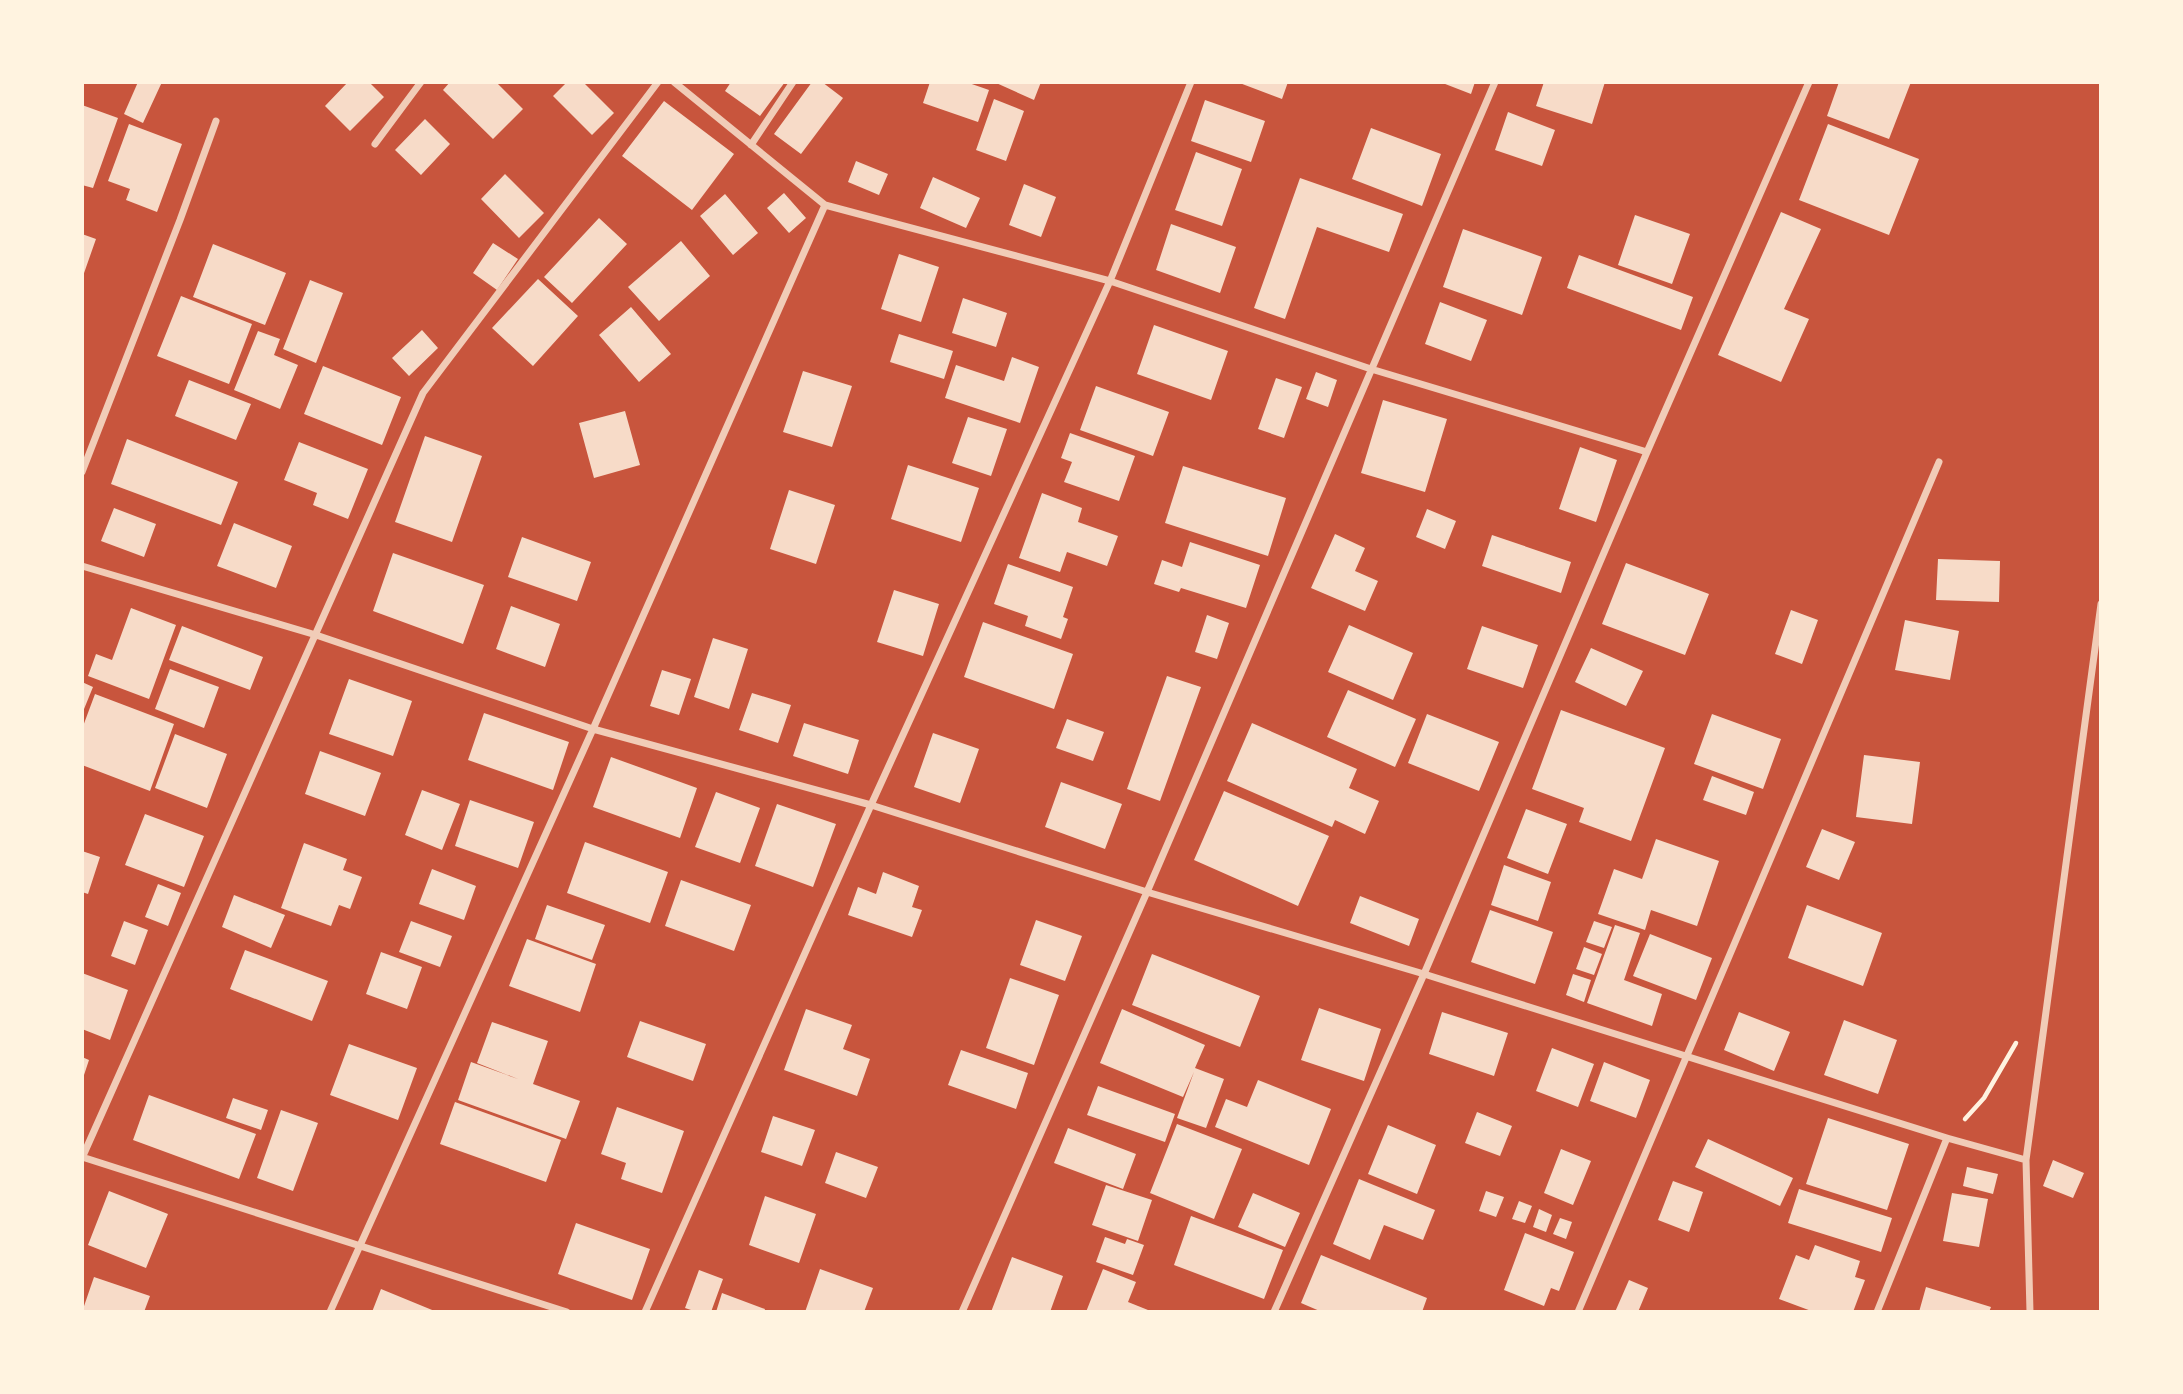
<svg xmlns="http://www.w3.org/2000/svg" width="2183" height="1394" font-family="'Public Sans',sans-serif">
<rect width="100%" height="100%" fill="#c8553d"/>
<path fill="#f7dbc8" d="M138,82H162L143,123L124,114Z
M348,82H369L384,97L350,131L325,106Z
M450,82H496L523,109L493,139L443,90Z
M567,82H583L614,113L592,135L553,96Z
M731,82H785L760,116L725,91Z
M812,82H822L843,98L801,154L774,134Z
M930,82H966L989,90L978,122L923,103Z
M994,82H1041L1034,100Z
M1237,82H1288L1282,99Z
M1440,82H1475L1471,94Z
M1544,82H1605L1592,124L1536,106Z
M1839,82H1911L1889,139L1827,116Z
M994,99L1024,111L1006,161L976,150Z
M1205,100L1265,121L1251,162L1191,141Z
M664,101L734,154L692,210L622,156Z
M82,105L118,118L93,188L82,185Z
M1508,112L1555,130L1542,166L1495,150Z
M425,119L450,144L421,175L395,150Z
M129,124L182,144L157,212L126,200L130,189L108,181Z
M1828,124L1919,159L1889,235L1799,200Z
M1371,128L1441,154L1422,206L1352,179Z
M1196,152L1242,169L1222,226L1175,210Z
M856,161L888,174L879,195L848,182Z
M505,174L544,213L519,238L481,199Z
M933,177L980,198L966,228L920,208Z
M1300,178L1403,214L1389,252L1317,227L1285,319L1254,308Z
M1024,184L1056,197L1041,237L1009,225Z
M784,193L806,218L789,233L767,208Z
M725,194L758,233L733,255L700,216Z
M1781,212L1821,229L1784,309L1809,319L1781,382L1718,355Z
M1635,215L1690,234L1672,284L1618,265Z
M599,218L627,244L572,303L544,277Z
M1171,224L1236,247L1220,293L1156,270Z
M1463,229L1542,257L1522,315L1443,287Z
M82,234L96,239L83,276H82Z
M681,241L710,276L659,321L628,287Z
M493,243L518,259L497,290L473,273Z
M213,244L286,273L265,325L193,297Z
M899,254L939,267L921,322L881,309Z
M1579,255L1693,297L1681,330L1567,288Z
M538,279L578,316L533,366L492,328Z
M310,280L343,293L316,363L283,349Z
M181,296L252,324L229,384L157,356Z
M963,298L1007,313L996,347L952,333Z
M1440,302L1487,320L1471,361L1425,344Z
M631,307L671,354L639,382L599,335Z
M1154,325L1228,351L1211,400L1137,374Z
M422,330L438,348L409,376L392,358Z
M258,331L280,339L274,355L298,365L280,409L234,390Z
M899,334L953,351L944,379L890,362Z
M1012,357L1039,367L1020,423L945,398L956,365L1004,381Z
M323,366L401,397L382,445L304,414Z
M803,371L852,386L832,447L783,432Z
M1316,372L1337,380L1328,407L1306,399Z
M1276,378L1302,387L1284,438L1258,429Z
M189,380L251,404L236,440L175,416Z
M1096,386L1169,412L1153,456L1080,430Z
M1383,400L1447,419L1425,492L1361,473Z
M625,411L640,465L594,478L579,423Z
M968,417L1007,429L991,476L952,463Z
M1070,433L1135,456L1119,501L1064,482L1072,462L1061,458Z
M425,436L482,456L452,542L395,522Z
M127,439L238,482L221,525L111,484Z
M299,442L368,469L348,519L313,505L317,493L284,480Z
M1580,447L1617,460L1596,522L1559,509Z
M908,465L979,488L961,542L891,519Z
M1183,466L1286,498L1268,556L1165,523Z
M789,490L835,505L816,564L770,549Z
M1042,493L1082,508L1078,522L1118,536L1107,566L1067,552L1060,572L1019,558Z
M114,508L156,524L144,557L101,541Z
M1427,509L1456,521L1445,549L1416,537Z
M234,523L292,546L276,588L217,566Z
M1335,534L1365,548L1355,571L1378,581L1365,611L1311,588Z
M1492,535L1571,562L1561,593L1482,566Z
M522,537L591,562L577,601L508,577Z
M1190,542L1260,565L1246,608L1181,588L1179,592L1154,584L1162,560L1182,567Z
M393,553L484,585L463,644L373,611Z
M1938,559L2000,561L1999,602L1936,600Z
M1626,563L1709,594L1685,655L1602,624Z
M1008,564L1073,587L1063,617L1068,619L1061,639L1025,626L1028,616L994,604Z
M894,590L939,604L923,656L877,642Z
M511,606L560,624L545,667L496,649Z
M131,608L176,625L149,699L88,676L96,654L112,660Z
M1791,610L1818,620L1802,664L1775,654Z
M1207,615L1229,623L1217,659L1195,652Z
M1905,620L1959,631L1950,680L1895,670Z
M983,622L1073,654L1054,709L964,677Z
M1349,625L1413,653L1393,700L1328,672Z
M182,626L263,657L250,690L169,660Z
M1482,626L1538,645L1523,688L1467,669Z
M713,638L748,649L729,709L694,697Z
M1591,648L1643,671L1626,706L1575,682Z
M170,669L219,687L204,728L155,709Z
M662,670L691,679L679,715L650,706Z
M1167,676L1201,687L1160,801L1127,789Z
M349,679L412,701L393,756L329,734Z
M82,682L93,687L82,714Z
M1348,690L1416,719L1395,767L1327,737Z
M752,693L791,705L778,743L739,730Z
M95,694L174,724L150,791L82,765V729Z
M1561,710L1665,748L1631,841L1579,822L1584,808L1532,789Z
M484,713L569,742L553,790L468,760Z
M1427,714L1499,742L1479,791L1408,763Z
M1712,714L1781,739L1763,789L1694,764Z
M1067,719L1104,732L1093,761L1056,748Z
M804,723L859,740L848,774L793,756Z
M1252,723L1357,769L1349,788L1379,801L1365,834L1335,820L1332,827L1227,781Z
M933,733L979,749L960,803L914,787Z
M175,734L227,754L207,808L155,788Z
M320,751L381,773L365,816L305,794Z
M1864,755L1920,762L1912,824L1856,817Z
M611,757L697,788L680,838L593,807Z
M1712,776L1754,792L1746,815L1703,800Z
M1061,782L1122,804L1105,849L1045,827Z
M422,790L460,804L442,850L405,835Z
M1224,791L1329,836L1298,906L1194,860Z
M716,792L760,808L740,863L695,847Z
M470,800L534,822L518,868L455,846Z
M777,804L836,824L813,887L755,866Z
M1526,809L1567,824L1548,874L1507,858Z
M145,814L204,836L184,887L125,865Z
M1822,829L1855,842L1839,880L1806,867Z
M1656,839L1719,861L1697,926L1651,910L1645,930L1598,914L1614,869L1642,879Z
M585,842L668,872L650,923L567,893Z
M304,843L347,859L343,870L362,877L350,909L339,905L331,926L281,908Z
M82,851L100,857L88,894L82,892Z
M1504,865L1551,882L1538,921L1491,905Z
M432,869L476,886L464,920L419,904Z
M883,872L919,886L912,907L922,910L912,937L848,915L858,887L876,894Z
M681,880L751,905L734,951L665,926Z
M158,884L181,893L168,926L145,917Z
M234,895L285,915L271,948L222,927Z
M1360,896L1419,919L1409,946L1350,923Z
M547,905L605,925L592,960L535,939Z
M1807,905L1882,933L1863,986L1788,958Z
M1490,910L1553,932L1535,984L1471,962Z
M1036,920L1082,936L1065,981L1020,965Z
M124,921L148,930L135,965L111,956Z
M411,921L452,936L440,967L399,952Z
M1594,921L1612,927L1604,948L1586,942Z
M1615,925L1640,933L1624,980L1662,994L1652,1026L1587,1003Z
M1650,934L1712,958L1696,1000L1633,976Z
M527,939L596,964L580,1012L509,986Z
M1584,947L1602,954L1594,975L1576,969Z
M245,950L328,981L312,1021L230,989Z
M381,952L422,967L407,1009L366,994Z
M1152,954L1260,996L1240,1047L1132,1005Z
M82,973L128,990L110,1040L82,1029Z
M1573,974L1591,980L1584,1002L1566,995Z
M1010,978L1059,995L1034,1065L986,1048Z
M1319,1008L1381,1029L1364,1081L1301,1060Z
M806,1009L852,1025L843,1049L870,1059L857,1096L784,1070Z
M1122,1009L1205,1045L1195,1068L1224,1079L1206,1128L1177,1118L1194,1072L1183,1097L1100,1063Z
M1442,1012L1508,1033L1494,1076L1429,1054Z
M1739,1012L1790,1032L1774,1071L1724,1050Z
M1844,1020L1897,1040L1878,1094L1824,1075Z
M640,1021L706,1044L693,1081L627,1057Z
M492,1022L548,1041L533,1084L580,1101L566,1139L458,1100L471,1062L518,1079L477,1063Z
M349,1044L417,1068L398,1120L330,1095Z
M1552,1048L1594,1064L1578,1107L1536,1091Z
M961,1050L1028,1073L1016,1109L948,1085Z
M82,1057L89,1060L83,1078L82,1077Z
M1604,1062L1650,1080L1636,1118L1590,1101Z
M1258,1080L1331,1109L1309,1165L1215,1127L1226,1099L1247,1107Z
M1098,1086L1175,1114L1165,1142L1087,1115Z
M149,1095L256,1134L239,1179L133,1140Z
M233,1098L268,1110L261,1130L226,1118Z
M455,1102L561,1140L546,1182L440,1144Z
M617,1107L684,1131L662,1193L621,1179L626,1163L601,1154Z
M281,1110L318,1123L293,1191L257,1178Z
M1477,1112L1512,1126L1500,1156L1465,1143Z
M773,1116L815,1130L802,1166L761,1152Z
M1828,1118L1909,1144L1887,1210L1806,1184Z
M1177,1124L1242,1149L1214,1219L1150,1193Z
M1388,1125L1436,1145L1417,1194L1368,1174Z
M1068,1128L1136,1154L1123,1189L1054,1163Z
M1708,1139L1793,1178L1780,1206L1695,1167Z
M1561,1149L1591,1161L1573,1205L1544,1193Z
M836,1152L878,1167L866,1198L825,1183Z
M2053,1160L2084,1173L2073,1198L2043,1186Z
M1967,1167L1998,1174L1993,1194L1963,1186Z
M1359,1179L1435,1210L1423,1240L1384,1225L1370,1260L1333,1244Z
M1673,1181L1703,1192L1689,1232L1658,1220Z
M1106,1185L1152,1200L1138,1241L1092,1225Z
M1799,1189L1892,1218L1881,1252L1788,1223Z
M109,1191L168,1214L146,1268L88,1245Z
M1486,1191L1504,1197L1496,1217L1479,1211Z
M1253,1193L1300,1213L1285,1247L1238,1227Z
M1952,1193L1988,1199L1979,1247L1943,1241Z
M765,1196L816,1214L799,1263L749,1245Z
M1519,1201L1532,1206L1525,1223L1512,1219Z
M1539,1209L1552,1215L1546,1232L1533,1227Z
M1191,1216L1283,1250L1264,1299L1174,1265Z
M1560,1218L1572,1222L1566,1239L1553,1234Z
M576,1223L650,1249L632,1300L558,1274Z
M1525,1233L1574,1252L1559,1291L1551,1288L1544,1306L1504,1290Z
M1105,1237L1125,1244L1127,1239L1144,1245L1133,1275L1096,1262Z
M1815,1245L1860,1261L1855,1277L1865,1280L1853,1312H1814L1779,1299L1796,1255L1809,1260Z
M1321,1255L1427,1298L1422,1312H1322L1301,1303Z
M1012,1257L1063,1276L1050,1312H991Z
M820,1269L873,1288L864,1312H805Z
M1103,1269L1136,1282L1128,1302L1153,1312H1086Z
M699,1270L723,1279L711,1312H697L685,1308Z
M94,1277L150,1296L144,1312H82Z
M1629,1280L1648,1288L1638,1312H1615Z
M1926,1287L1991,1307L1989,1312H1919Z
M381,1289L437,1312H372Z
M722,1293L765,1309L764,1312H716Z"/>
<g fill="none" stroke-linecap="round" stroke-linejoin="round">
<path stroke="#fff3e0" stroke-width="4.5" d="M1965,1119L1984,1098L2016,1043"/>
<path stroke="#f1ccb7" stroke-width="7" d="M674,82L825,205L1110,281L1371,369L1647,452
M375,144L421,82
M751,145L793,82
M82,472L180,220L216,121
M82,566L316,635L593,729L871,805L1147,892L1424,974L1947,1138L2026,1160
M82,1157L567,1312
M82,1158L423,393L658,82
M330,1312L593,729L825,205
M645,1312L871,805L1110,281L1191,82
M962,1312L1147,892L1495,82
M1274,1312L1424,974L1647,452L1809,82
M1578,1312L1939,462
M1877,1312L1947,1138
M2030,1312L2026,1160L2101,604"/>
</g>
<rect width="2183" height="1394" fill="none" stroke="#fff3e0" stroke-width="168"/>
</svg>
